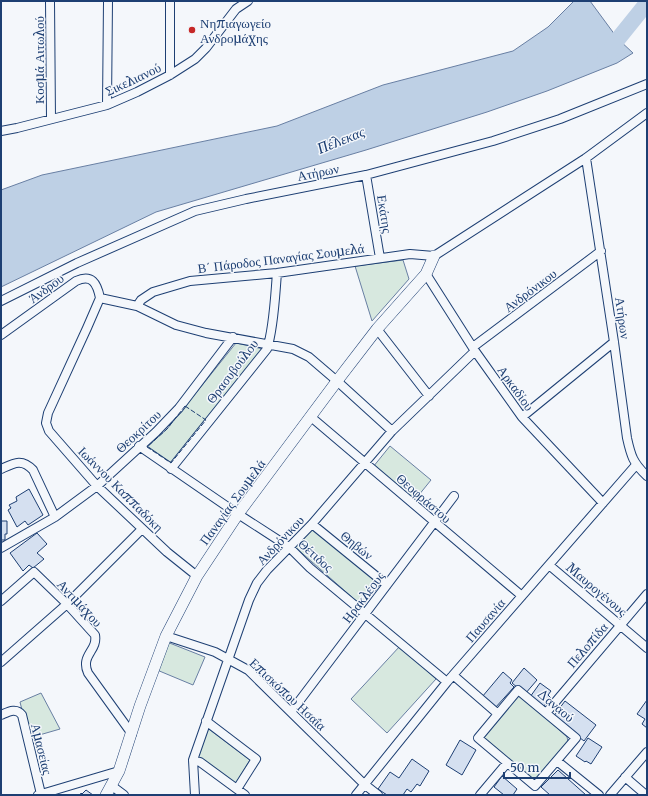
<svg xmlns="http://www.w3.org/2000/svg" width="648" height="796" font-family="Merriweather,serif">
<rect width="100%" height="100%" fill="#f4f7fb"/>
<path fill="#d7e8df" stroke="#687fa3" d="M403,260L409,279L372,321L355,266Z
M236,343L263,349L171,463L147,447L167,429Z
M390,446L431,480L414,501L373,467Z
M309,529H313L379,584V586L364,605L362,606L295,547V544Z
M167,642L205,657L193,685L157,670Z
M400,646L436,679L387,733L351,699Z
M41,693L60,729L29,738L20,702Z
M518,695L522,696L567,737L568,741L537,779L532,780L484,740V735Z
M206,727L250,760L235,785L195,757Z"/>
<path fill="#bed0e5" stroke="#687fa3" d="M574,1H590L618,39L633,53L617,63L547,91L487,112L366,150L156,212L1,287V190L42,175L277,126L383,85L513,51L548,27Z"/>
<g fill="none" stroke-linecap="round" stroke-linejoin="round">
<path stroke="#bed0e5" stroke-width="16" d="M605,54L610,51L618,39L647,3"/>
</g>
<path fill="#d5e0f0" stroke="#1d3f73" d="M29,489L43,515L28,525L25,521L17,527L8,510L11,508L9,505L17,501L16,497Z
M1,521H7V534H5V540H1Z
M37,533L47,544L37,553L44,559L33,568L29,565L23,571L10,553Z
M524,668L537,680L525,694L512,683Z
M503,672L512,680L510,683L514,687L495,708L482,697Z
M540,683L551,691L548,695L551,698L543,707L530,697Z
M647,700V728L642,724L645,719L637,714Z
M565,701L596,725L584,741L553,717Z
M588,738L602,747L591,764L586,761L585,762L576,756Z
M460,740L476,750L462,775L446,765Z
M412,759L429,771L420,786L417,784L411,792L407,789L403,795H387L378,789L390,772L399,778Z
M558,770L586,795H550L541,787Z
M502,776L517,789L513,795H504L494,787Z
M86,790L93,795H80L81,793L82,794Z"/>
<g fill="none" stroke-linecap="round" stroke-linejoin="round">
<g stroke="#1d3f73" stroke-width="10">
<path id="street" d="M50,1L51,119
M170,75V1
M107,105L108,1
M1,131L17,128L107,105L137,92L170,75L195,59L206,48L236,9L248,1
M586,158L614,342L627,438C631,456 633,463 647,476
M366,175L380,258
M426,274L475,351L522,417L603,503
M100,298L87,328L48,413L46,423L49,431L97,486L167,552L197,576
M100,298L137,306L176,325L206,333L293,349L309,357L337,381L392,431
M1,301L77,263L195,211L246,199L366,175L493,141L560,119L647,84
M137,306L141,300L153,292L190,281L277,273L410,254L434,256L586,158L647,113
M377,329L429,396
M1,335L76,281C92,274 97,283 100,298
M473,347L601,251
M311,417L522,596
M522,417L614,342
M139,446L238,514L289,547L310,568L447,682
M1,469C14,463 22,458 33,470L55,517
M171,469L267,349C274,327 275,296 277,273
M312,524L387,585
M1,548L55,517L97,486L156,432L179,408L233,337
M549,565L647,648
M1,601L34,572L67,604L95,635C98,651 80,655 88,673L132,734
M166,636L215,652L248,670L364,784L378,795
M1,662L67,604L142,529
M453,675L498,714
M518,690L576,738L535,786L478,738Z
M291,712L454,496
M546,713L647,594
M1,715C8,712 16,707 22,715L41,794
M206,721L256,759L237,789
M193,760L200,762L245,795
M557,761L599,795
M625,777L646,795
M112,786L124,795
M38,795L119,771
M195,795L193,760L249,600L257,583L267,570L312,524L392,431L475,351
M356,795L447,682L636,465
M480,795L507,763
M610,795L647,752"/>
</g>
<g stroke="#1d3f73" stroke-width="12">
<path id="secondary" d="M106,795L119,771L140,706L166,636L197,576L238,514L337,381L377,329L426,274L434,256"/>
</g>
<use href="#street" stroke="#f4f7fb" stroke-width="8"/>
<use href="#secondary" stroke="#f4f7fb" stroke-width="11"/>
<path stroke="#1d3f73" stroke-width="1" stroke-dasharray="5 2" stroke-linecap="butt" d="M185,406L206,420L171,463L147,447L167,429Z"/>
</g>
<circle fill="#c62828" stroke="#f4f7fb" stroke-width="1.5" cx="192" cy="30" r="4"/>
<g text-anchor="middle" stroke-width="3" stroke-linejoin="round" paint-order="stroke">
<g font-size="13" fill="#1d3f73" stroke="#f4f7fb" text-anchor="start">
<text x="200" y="28">Νηπιαγωγείο<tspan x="200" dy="15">Ανδρομάχης</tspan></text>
</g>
<g font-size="13" fill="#1d3f73" stroke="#f4f7fb">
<text transform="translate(39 60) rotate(-90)" y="5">Κοσμά Αιτωλού</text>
<text transform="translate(133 79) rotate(-25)" y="5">Σικελιανού</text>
<text transform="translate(318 172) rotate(-11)" y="5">Ατήρων</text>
<text transform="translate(385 214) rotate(81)" y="5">Εκάτης</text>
<text transform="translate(281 258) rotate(-7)" y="5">Β΄ Πάροδος Παναγίας Σουμελά</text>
<text transform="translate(46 288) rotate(-36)" y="5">Άνδρου</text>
<text transform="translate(530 290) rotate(-37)" y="5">Ανδρόνικου</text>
<text transform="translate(623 318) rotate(82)" y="5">Ατήρων</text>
<text transform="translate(232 371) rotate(-53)" y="5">Θρασυβούλου</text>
<text transform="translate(516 388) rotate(54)" y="5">Αρκαδίου</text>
<text transform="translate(138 431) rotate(-43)" y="5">Θεοκρίτου</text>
<text transform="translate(121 489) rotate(45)" y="5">Ιωάννου Καππαδόκη</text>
<text transform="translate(424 498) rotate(41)" y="5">Θεοφράστου</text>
<text transform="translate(232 502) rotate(-54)" y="5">Παναγίας Σουμελά</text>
<text transform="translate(280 540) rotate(-47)" y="5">Ανδρόνικου</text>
<text transform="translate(357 545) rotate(39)" y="5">Θηβών</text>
<text transform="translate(316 555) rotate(42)" y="5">Θέτιδος</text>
<text transform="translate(597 589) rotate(40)" y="5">Μαυρογένους</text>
<text transform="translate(363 597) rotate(-53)" y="5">Ηρακλέους</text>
<text transform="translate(80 603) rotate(47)" y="5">Αντιμάχου</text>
<text transform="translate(485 620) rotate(-49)" y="5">Παυσανία</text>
<text transform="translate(587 645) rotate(-49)" y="5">Πελοπίδα</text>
<text transform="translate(288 694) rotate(43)" y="5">Επισκόπου Ησαΐα</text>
<text transform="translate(556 705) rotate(40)" y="5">Δαναού</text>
<text transform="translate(42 749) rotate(76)" y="5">Αμασείας</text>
</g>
<g font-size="14" font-style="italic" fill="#1d3f73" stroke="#f4f7fb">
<text transform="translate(341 140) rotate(-22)" y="5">Πέλεκας</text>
</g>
</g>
<rect width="648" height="796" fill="none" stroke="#1d3f73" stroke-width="4"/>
<path d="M504 772v6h66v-6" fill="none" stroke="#1d3f73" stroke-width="2"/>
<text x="510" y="772" font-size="12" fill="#1d3f73" stroke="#f4f7fb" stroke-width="3" paint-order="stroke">50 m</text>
</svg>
